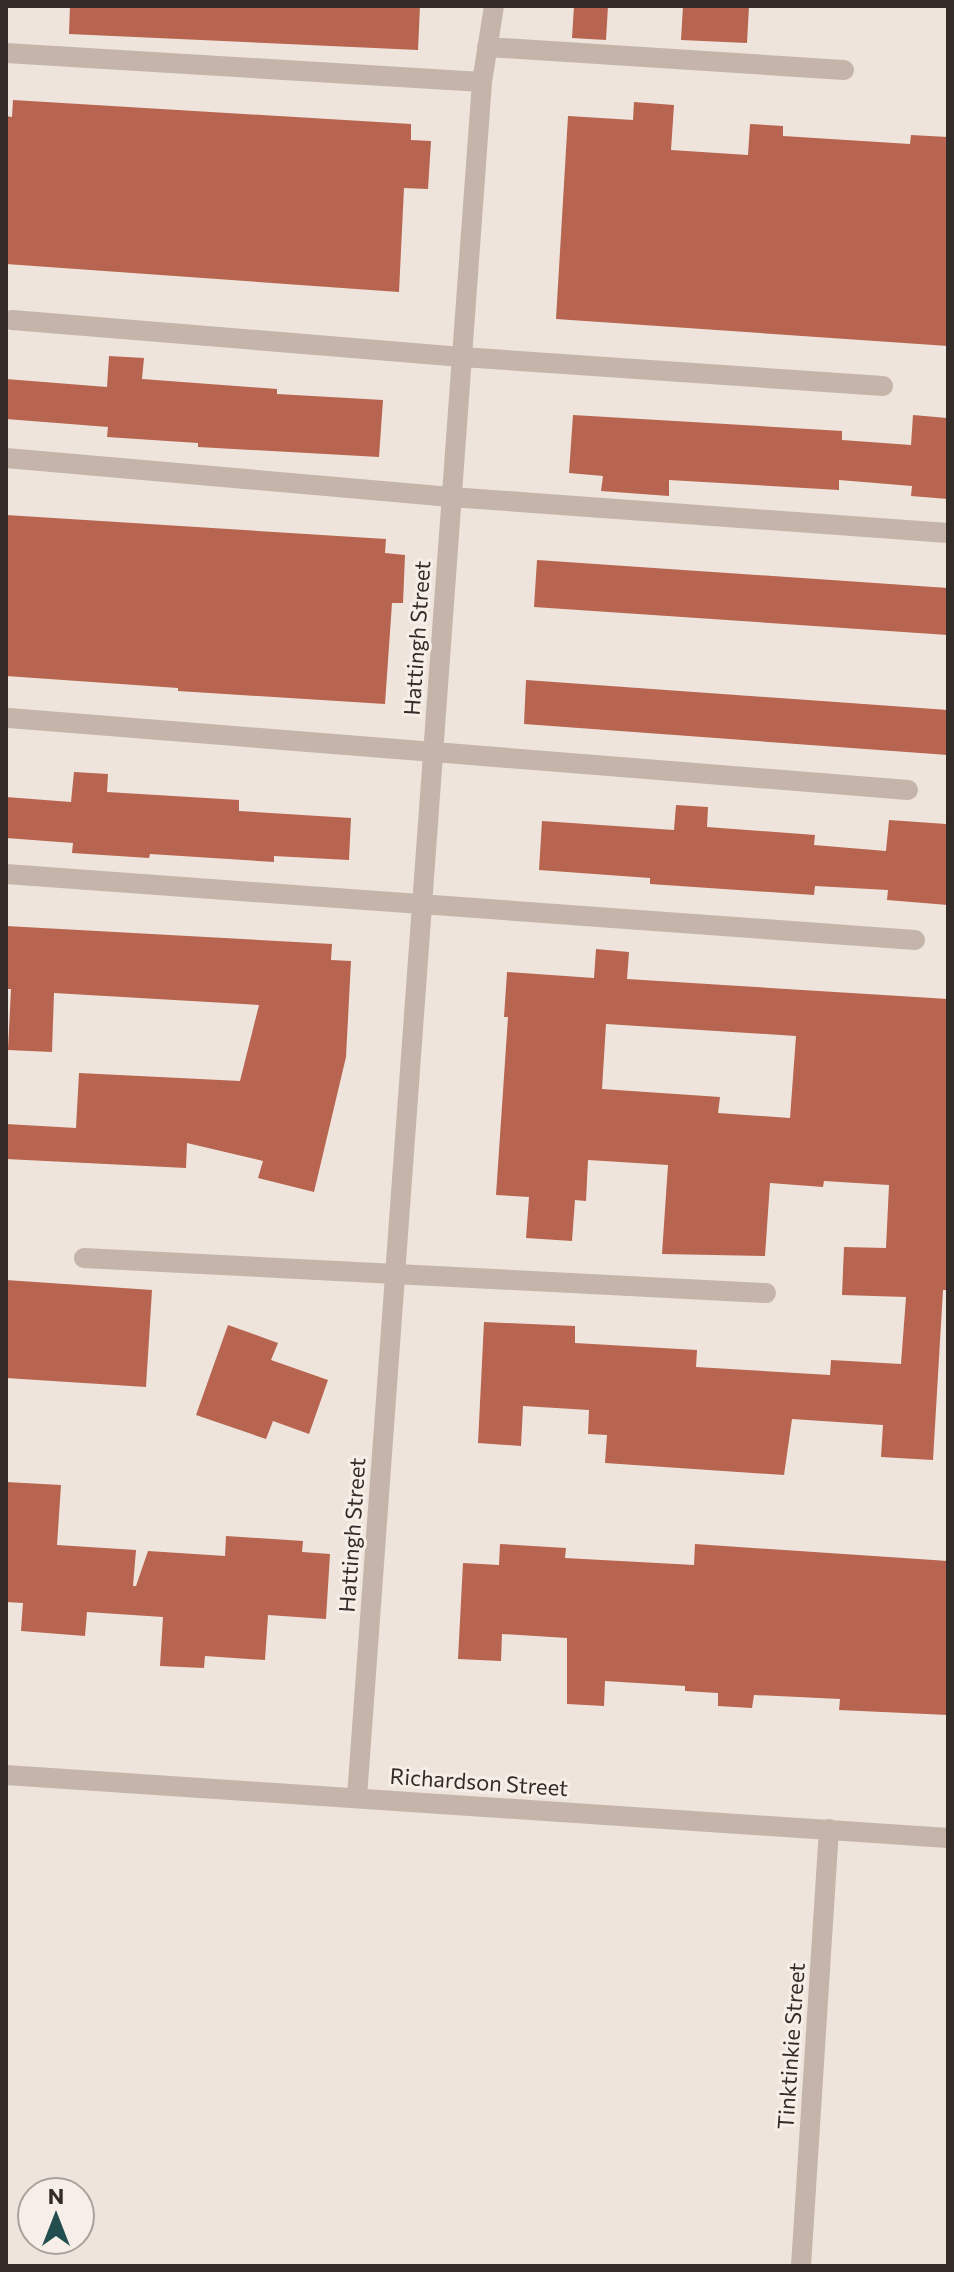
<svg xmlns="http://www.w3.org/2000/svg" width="954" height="2272" font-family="Commissioner,sans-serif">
<rect width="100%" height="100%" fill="#eee4db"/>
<path fill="#b76550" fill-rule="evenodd" d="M70,6H420L418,50L69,34Z
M574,6H608L606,40L572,38Z
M683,6H749L747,43L681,40Z
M13,100L411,124V140L431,141L428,189L404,188L399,292L6,264V116L12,117Z
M634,102L674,105L671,150L748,155L750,124L783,126V136L910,144L911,135L948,137V346L556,319L568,116L633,120Z
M109,356L144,358L142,379L277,389V394L383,400L379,457L198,447V443L107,437L108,427L6,419V379L107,387Z
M573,415L842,431V440L911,445L913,415L947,418L948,499L911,496L912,486L839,480V490L669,480V496L601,491L603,476L569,473Z
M6,515L386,539L385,553L405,555L403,603H392L385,704L178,691V688L6,676Z
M537,560L948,588V635L534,607Z
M526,680L948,710V755L524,724Z
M74,772L108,774L107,792L239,800V811L351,818L349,860L274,856V862L150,854L149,858L72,853L73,843L6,838V797L71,802Z
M676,805L708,807L707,827L815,835L814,845L886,851L889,820L946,824L948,905L887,900L888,890L815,886L814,895L650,884V878L539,870L542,821L674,830Z
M6,926L332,944L331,960L351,961L346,1057L314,1192L258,1178L263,1161L187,1143L186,1168L6,1159V1124L76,1128L79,1073L240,1081L259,1005L54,993L52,1052L8,1050L11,989H6Z
M596,949L629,952L627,979L948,999V1290H943L933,1460L881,1457L883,1425L792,1419L784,1475L605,1463L607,1435L588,1434L589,1410L523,1406L521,1446L478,1443L484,1322L575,1326V1343L697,1350L696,1367L830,1375L831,1360L901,1364L906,1297L842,1295L844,1247L886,1248L889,1185L824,1181L823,1187L770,1183L765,1256L662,1254L668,1165L588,1160L586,1201L575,1200L572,1241L526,1238L529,1197L496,1195L508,1017H504L507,972L594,978ZM606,1024L796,1036L790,1118L718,1113L720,1097L602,1089Z
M6,1280L152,1290L146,1387L6,1378Z
M228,1325L278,1343L271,1360L328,1380L309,1434L273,1421L266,1439L196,1415Z
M6,1482L61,1485L57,1545L136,1550L133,1586H136L148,1551L225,1556L226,1536L303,1541L302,1552L330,1554L326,1619L268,1615L265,1660L205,1656L204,1668L160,1666L163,1617L87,1612L85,1636L21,1631L23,1603L6,1602Z
M500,1544L566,1548L565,1558L694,1565L695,1544L948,1561V1715L839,1710L840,1699L754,1695L752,1708L718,1706V1693L685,1691V1686L605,1681L604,1706L567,1704V1638L502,1634L501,1661L458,1659L463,1563L499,1565Z"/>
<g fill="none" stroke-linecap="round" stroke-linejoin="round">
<path stroke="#c5b4a9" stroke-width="20" d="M487,47L844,70
M6,53L482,82
M12,320L462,357L883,386
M6,458L451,497L948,533
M9,718L908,790
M6,874L915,940
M84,1258L766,1293
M6,1775L948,1838
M357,1797L482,82L494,6
M801,2266L829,1829"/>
</g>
<g text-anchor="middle" stroke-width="6" stroke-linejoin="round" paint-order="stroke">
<g font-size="22" fill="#332b28" stroke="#f7efe7">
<text transform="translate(417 638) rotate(-86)" y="8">Hattingh Street</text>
<text transform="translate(352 1535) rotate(-86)" y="8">Hattingh Street</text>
<text transform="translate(479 1782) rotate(4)" y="8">Richardson Street</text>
<text transform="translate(791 2046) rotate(-86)" y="8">Tinktinkie Street</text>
</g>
</g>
<rect width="954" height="2272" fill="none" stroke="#332b28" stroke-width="16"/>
<g transform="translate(56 2216)"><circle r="38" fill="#f7efe7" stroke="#a9a19b" stroke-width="2"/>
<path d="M0-6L14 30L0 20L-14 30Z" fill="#224e4f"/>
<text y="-12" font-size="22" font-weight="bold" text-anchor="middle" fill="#332b28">N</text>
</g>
</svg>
